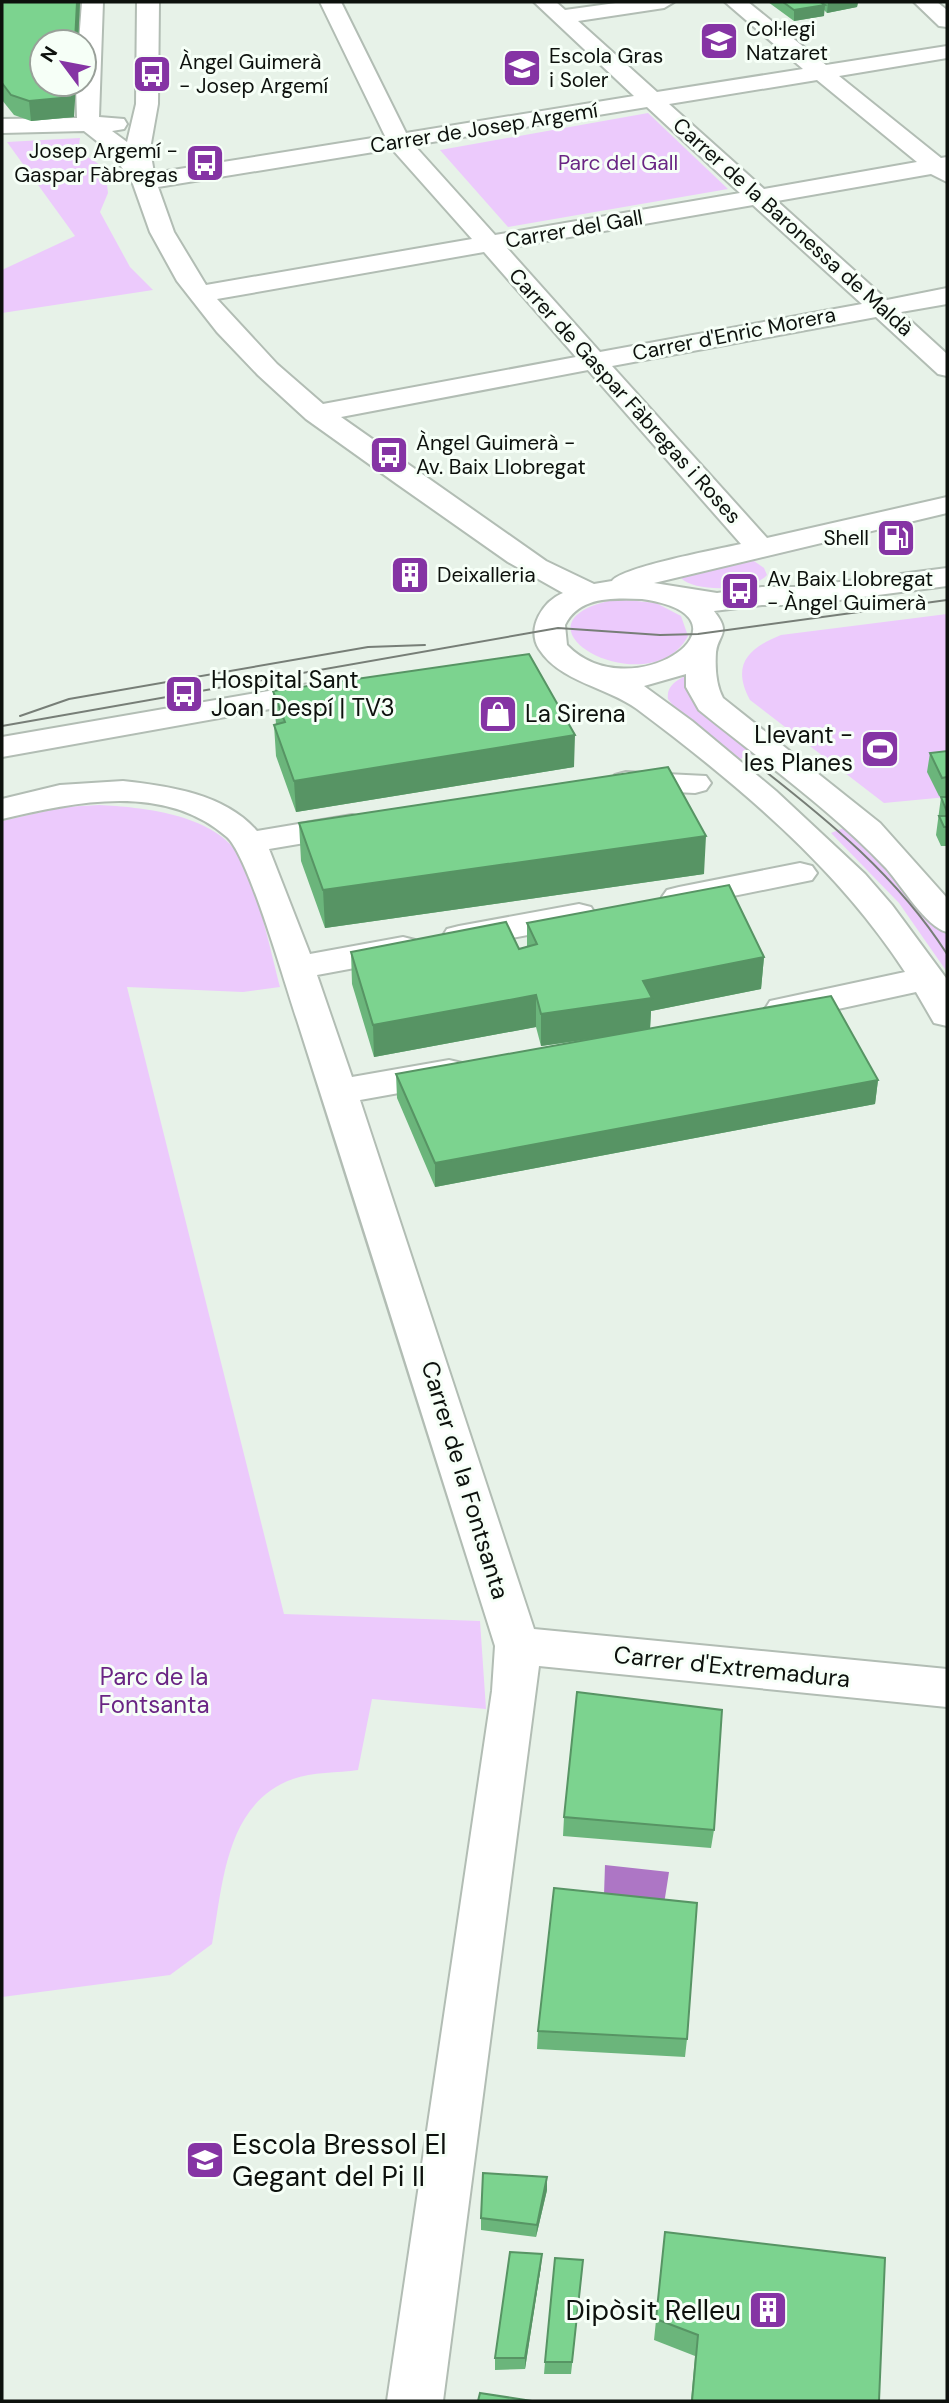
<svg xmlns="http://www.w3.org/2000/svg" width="949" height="2403" font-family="'DM Sans',sans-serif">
<rect width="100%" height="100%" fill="#e7f2e8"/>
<path fill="#eccafc" d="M648,113L728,189L508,227L440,150Z
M80,138L78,151L105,168L108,193L100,212L130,267L153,290L2,313V270L75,236L7,142Z
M810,545L812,547L754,561L764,568L767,575C754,591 695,593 681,578Z
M617,599L656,603L681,616L688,636C650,708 494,623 617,599Z
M947,614V797L884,803L750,700C731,665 748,648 781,635Z
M686,676L759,751L740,759L674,707L668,699C666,687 676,680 686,676Z
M99,805C141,807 212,814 238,854C256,882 271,952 280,987L243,992L127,987L284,1614L480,1621L486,1709L372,1699L358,1770C338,1773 312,1772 293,1779C225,1803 223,1885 212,1944L170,1975L2,1997V821L64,807Z
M851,825L944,930L947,936V972L899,903L831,833Z"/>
<path fill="#ad76c5" d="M605,1865L669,1872L664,1904L604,1895Z"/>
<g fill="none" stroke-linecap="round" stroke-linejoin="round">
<g stroke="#b2bdb4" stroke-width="4">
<path id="minor" d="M82,2H103L99,117L124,119L127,124L124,129L112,131L127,142L136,104L137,2H159L158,104L150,149L154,173L385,136L320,2H341L406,133L634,96L534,2H556L565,10L623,2H674L664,8L578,21L657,92L803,69L725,2H748L826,65L947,46V58L839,76L941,158L947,157V182L931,174L777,201L887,300L947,288V304L901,312L947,354V376L938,374L876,317L612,366L767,538L947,497V513L654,583L717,593L762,587H801L947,568V586L801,605H762L714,611C732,634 718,634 716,652C715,667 716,685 723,698L880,823L947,898V932C926,927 902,886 886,868C830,809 762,761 699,710L686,687V674L644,686L692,721L776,791L865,874L892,905L946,978L947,1026L934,1023L916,992L783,1021L770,1017L765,1009L770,1001L905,972C837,867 736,783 637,709C607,687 560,682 539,649C526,628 543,601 563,593L508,562L397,484L306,419L258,375L217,332L177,281L150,232L133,184L112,153L84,131L2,133V119L77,118L76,84H84V42H79ZM817,80L917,162L764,189L669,104ZM647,107L740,193L495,235L414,145ZM392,149L472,239L206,285L174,232L158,187ZM753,205L862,304L600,352L507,248ZM484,252L576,357L323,404L277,364L217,299ZM588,370L741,544C719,549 622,567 612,581L594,584L546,561L341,417ZM642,599C767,617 632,712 567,645L565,625C579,596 614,598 642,599Z
M914,2H937L947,10V27L939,26Z
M326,681L337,683L342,690L337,697L2,757V737Z
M626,772L706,776L711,783L706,790L695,793L615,789L610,782L615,775Z
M123,781C169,786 225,794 257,831L352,815L364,818L369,825L364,832L352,835L269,849L310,954L403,937L415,940L420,948L415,956L403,959L317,975L352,1077L449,1060L462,1063L467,1072L462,1081L449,1084L360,1100L534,1629L947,1669V1707L539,1666L443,2401H387L492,1691L495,1646C429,1437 364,1228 297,1020C285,985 249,857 227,837C164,782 75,802 2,819V799L60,785Z
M800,863L812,866L817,873L812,880L679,907L667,904L662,897L667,890L679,887Z
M579,904L591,907L596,915L591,923L459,948L447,945L442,937L447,929L459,926Z"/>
</g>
<use href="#minor" fill="#fff" fill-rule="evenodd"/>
<path stroke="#777e77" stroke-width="2" d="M20,716L69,699L368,647L425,645
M2,726L558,628L660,635L698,634L947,600
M756,764C828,820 897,876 947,954"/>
</g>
<path fill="#6bb57b" d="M2,2H80L78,42H42L74,117L31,121L14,115L2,100Z
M768,2H858L857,7L827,13L824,10V16L794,21Z
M394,568L425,575L405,582L394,574Z
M273,691L574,767L296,812L276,756L274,725L276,724Z
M947,751V796H939L927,772L930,753Z
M941,797H947V846H941L936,835Z
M299,823L704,874L325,928L301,861Z
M527,923L764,957L761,989L651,1011L650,1028L878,1080L875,1104L435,1187L397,1098L396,1074L592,1039L541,1046L536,1027L374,1057L352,984L351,952L519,949L527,947Z
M564,1817L714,1830L711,1848L563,1836Z
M538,2031L687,2039L685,2057L537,2049Z
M547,2190L536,2237L481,2230V2218Z
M665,2232L879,2401H691L695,2356L654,2340Z
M541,2266L525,2369L495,2370V2358Z
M582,2272L571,2374H544L545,2362Z"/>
<path fill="#579464" d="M77,2H80L78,42H75Z
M828,2H858L857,7L827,13Z
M825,5L824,16L794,21V10Z
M73,84H76L74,117L31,121L29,101Z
M425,568V575L405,582V576Z
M575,735L574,767L296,812L294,781Z
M706,836L704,874L325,928L323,890Z
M764,957L761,989L651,1011L650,1030L541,1046V1014L643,981Z
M536,995V1027L374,1057L373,1025Z
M878,1080L875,1104L435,1187V1163Z
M547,2177V2190L536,2237L537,2225Z
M542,2254L541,2266L525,2369V2358Z"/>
<path fill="#7cd38f" stroke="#579464" stroke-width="2" d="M2,2H77L75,42H42V84H73L72,97L29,101L11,95L2,83Z
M783,2H820L825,5L794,10Z
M415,561L425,568L405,576L394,568Z
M529,654L575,735L294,781L274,725L285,722L273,691Z
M947,751V777L942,778L930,753Z
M668,767L706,836L323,890L299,823Z
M941,797H947V812Z
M939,816H947V827H944Z
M729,885L764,957L643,981L652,998L541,1014L536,995L373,1025L351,952L506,922L519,949L537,944L527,923Z
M831,996L878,1080L435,1163L396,1074Z
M577,1692L722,1710L714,1830L564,1817Z
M554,1888L697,1903L687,2039L538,2031Z
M483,2173L547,2177L537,2225L481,2218Z
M665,2232L885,2258L879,2401H692L698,2335L656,2319Z
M510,2252L542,2254L525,2358H495Z
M555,2258L583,2260L572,2362H545Z
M480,2393L532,2401H478Z"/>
<defs>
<g id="school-square" transform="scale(2.0125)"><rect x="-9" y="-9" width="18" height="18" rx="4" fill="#8534a4" stroke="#f6fff7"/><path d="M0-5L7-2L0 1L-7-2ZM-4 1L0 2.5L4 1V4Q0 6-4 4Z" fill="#fff"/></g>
<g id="bus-square" transform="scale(2.0125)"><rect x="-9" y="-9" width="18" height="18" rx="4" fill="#8534a4" stroke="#f6fff7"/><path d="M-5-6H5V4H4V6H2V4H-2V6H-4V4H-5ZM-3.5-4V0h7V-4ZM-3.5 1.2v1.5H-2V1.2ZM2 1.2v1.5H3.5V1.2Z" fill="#fff"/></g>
<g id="fuel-square" transform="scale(2.0125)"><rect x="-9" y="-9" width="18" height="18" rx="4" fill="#8534a4" stroke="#f6fff7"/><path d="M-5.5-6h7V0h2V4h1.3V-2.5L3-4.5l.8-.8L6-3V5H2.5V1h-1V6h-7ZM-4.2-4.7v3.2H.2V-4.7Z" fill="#fff"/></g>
<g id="building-square" transform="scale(2.0125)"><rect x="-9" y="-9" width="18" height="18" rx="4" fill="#8534a4" stroke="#f6fff7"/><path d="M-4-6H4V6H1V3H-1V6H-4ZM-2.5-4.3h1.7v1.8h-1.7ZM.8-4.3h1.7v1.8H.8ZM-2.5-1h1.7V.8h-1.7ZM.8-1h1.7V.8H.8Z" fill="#fff"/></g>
<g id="shop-square" transform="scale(2.0125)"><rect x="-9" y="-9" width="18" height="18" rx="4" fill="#8534a4" stroke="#f6fff7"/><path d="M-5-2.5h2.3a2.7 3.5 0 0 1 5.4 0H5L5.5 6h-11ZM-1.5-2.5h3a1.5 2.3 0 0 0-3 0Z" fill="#fff"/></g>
<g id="stadium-square" transform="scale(2.0125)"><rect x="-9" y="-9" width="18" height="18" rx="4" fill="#8534a4" stroke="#f6fff7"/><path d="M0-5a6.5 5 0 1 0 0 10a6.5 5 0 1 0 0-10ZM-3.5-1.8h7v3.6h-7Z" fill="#fff"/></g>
</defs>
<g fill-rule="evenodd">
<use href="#school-square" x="719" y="41"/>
<use href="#school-square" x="522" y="68"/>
<use href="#bus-square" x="152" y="74"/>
<use href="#bus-square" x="205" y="163"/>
<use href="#bus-square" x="389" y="455"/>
<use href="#fuel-square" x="896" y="538"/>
<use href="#building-square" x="410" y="575"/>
<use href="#bus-square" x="740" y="591"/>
<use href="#bus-square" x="184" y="694"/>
<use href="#shop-square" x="498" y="714"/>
<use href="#stadium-square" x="880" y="749"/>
<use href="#school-square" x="205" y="2160"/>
<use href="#building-square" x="768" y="2310"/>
</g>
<g text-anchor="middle" stroke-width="6" stroke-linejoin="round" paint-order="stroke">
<g font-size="21" fill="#0d110d" stroke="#f6fff7" text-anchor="start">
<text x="746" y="36">Col·legi<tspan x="746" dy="24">Natzaret</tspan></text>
<text x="549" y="63">Escola Gras<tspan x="549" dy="24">i Soler</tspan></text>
<text x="179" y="69">Àngel Guimerà<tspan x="179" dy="24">- Josep Argemí</tspan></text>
<text x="178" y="158" text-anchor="end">Josep Argemí -<tspan x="178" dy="24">Gaspar Fàbregas</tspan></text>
<text x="416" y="450">Àngel Guimerà -<tspan x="416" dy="24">Av. Baix Llobregat</tspan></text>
<text x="869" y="545" text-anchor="end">Shell</text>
<text x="437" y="582">Deixalleria</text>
<text x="767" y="586">Av Baix Llobregat<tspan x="767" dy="24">- Àngel Guimerà</tspan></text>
</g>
<g font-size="21" fill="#0d110d" stroke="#f6fff7">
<text transform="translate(484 128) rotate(-9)" y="7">Carrer de Josep Argemí</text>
<text transform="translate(793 227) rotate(42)" y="7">Carrer de la Baronessa de Maldà</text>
<text transform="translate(574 229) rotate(-10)" y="7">Carrer del Gall</text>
<text transform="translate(734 334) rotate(-11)" y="7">Carrer d'Enric Morera</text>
<text transform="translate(625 396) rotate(48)" y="7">Carrer de Gaspar Fàbregas i Roses</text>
</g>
<g font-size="21" fill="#6a2584" stroke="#f6fff7">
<text x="618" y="170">Parc del Gall</text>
</g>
<g font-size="24" fill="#0d110d" stroke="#f6fff7" text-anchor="start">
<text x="211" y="688">Hospital Sant<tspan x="211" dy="28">Joan Despí | TV3</tspan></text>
<text x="525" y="722">La Sirena</text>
<text x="853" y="743" text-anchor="end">Llevant -<tspan x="853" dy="28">les Planes</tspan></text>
</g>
<g font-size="24" fill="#0d110d" stroke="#f6fff7">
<text transform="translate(465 1480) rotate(73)" y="8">Carrer de la Fontsanta</text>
<text transform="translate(732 1667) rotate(6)" y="8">Carrer d'Extremadura</text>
</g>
<g font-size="24" fill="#6a2584" stroke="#f6fff7">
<text x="154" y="1685">Parc de la<tspan x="154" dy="28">Fontsanta</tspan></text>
</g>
<g font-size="28" fill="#0d110d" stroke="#f6fff7" text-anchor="start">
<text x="232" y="2154">Escola Bressol El<tspan x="232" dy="32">Gegant del Pi II</tspan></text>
<text x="741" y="2320" text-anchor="end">Dipòsit Relleu</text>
</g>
</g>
<rect width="949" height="2403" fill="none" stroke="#0d110d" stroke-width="7"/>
<g transform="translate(63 63) rotate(302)"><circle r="33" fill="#f6fff7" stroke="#99a099" stroke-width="2"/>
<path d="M0-5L12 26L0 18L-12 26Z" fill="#8534a4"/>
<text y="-10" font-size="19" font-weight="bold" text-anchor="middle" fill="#0d110d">N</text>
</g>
</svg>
